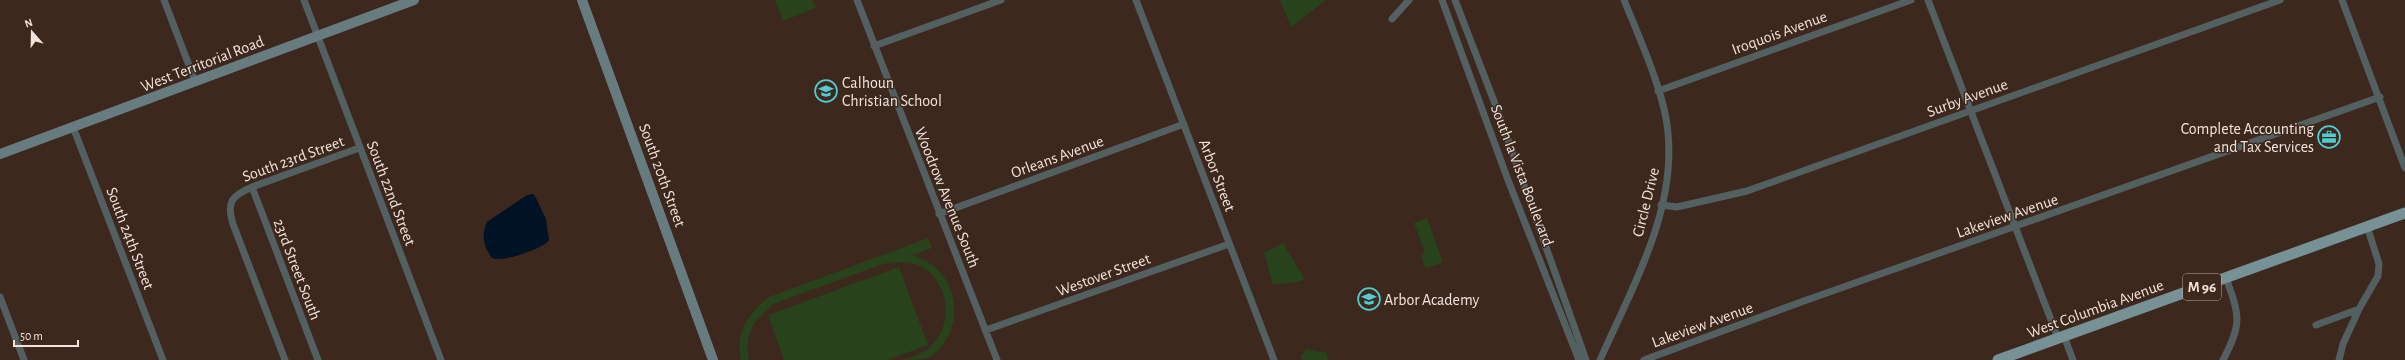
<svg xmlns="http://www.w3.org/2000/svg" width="2405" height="360" font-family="'Alegreya Sans',sans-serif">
<rect width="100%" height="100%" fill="#3c281c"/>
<path fill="#28421c" d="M775,0H812L816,8L783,21Z
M1280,0H1326L1291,27Z
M1427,218L1443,262L1426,269L1421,256L1425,252L1414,223Z
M928,238L932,248L913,255C922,259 932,263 939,271C962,294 959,336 932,356C924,360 912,360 902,360C912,357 922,354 930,347C953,326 950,287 925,269C912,260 897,262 883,264L773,304L755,322L749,335L747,346L749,360H741C735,332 748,313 769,297Z
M1283,243L1304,278L1302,281L1273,285L1264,253Z
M899,267L928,345L887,360H784L768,315Z
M1306,349L1327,353L1328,360H1302L1301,356Z"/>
<path fill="#001324" d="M534,194L546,219L549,240C543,249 501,263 492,258C483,247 481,234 487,222L527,195Z"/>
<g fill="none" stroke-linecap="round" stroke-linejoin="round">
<path stroke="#536062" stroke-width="7" d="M164,0L195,81
M304,0L441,360
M857,0L997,360
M1136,0L1274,360
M1442,0L1508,180L1579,360
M1455,0L1497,109L1586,360
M1928,0L2058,338
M2342,0L2405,168
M1392,19L1409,0
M874,46L1001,0
M1658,91L1911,0
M73,127L163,360
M252,187L318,360
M1661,205L1677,207L1747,191L2280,0
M939,214L1184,124
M0,297L24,360
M2316,325L2359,309
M986,330L1229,244
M2064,336L2073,360
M285,360L233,224C226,201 232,196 252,187L359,148
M1600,360C1631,290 1676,212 1668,133C1665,94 1639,37 1624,0
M1644,360L1804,301L2380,97
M2223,360C2242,324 2240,316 2226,278
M2339,360L2343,344L2359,309L2378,276L2379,264L2367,226"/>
<path stroke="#677c80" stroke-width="10" d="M582,0L713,360
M0,154L414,0"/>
<path stroke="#779297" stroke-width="11" d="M1998,360L2405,213"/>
</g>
<defs>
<g id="school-ring" transform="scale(1.15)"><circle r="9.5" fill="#3c281c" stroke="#52ccd1" stroke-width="1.5"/><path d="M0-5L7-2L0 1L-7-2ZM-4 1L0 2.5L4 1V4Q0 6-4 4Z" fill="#52ccd1"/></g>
<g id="office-ring" transform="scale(1.15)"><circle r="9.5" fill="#3c281c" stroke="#52ccd1" stroke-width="1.5"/><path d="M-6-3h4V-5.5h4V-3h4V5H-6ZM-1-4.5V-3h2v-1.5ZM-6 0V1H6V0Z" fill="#52ccd1"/></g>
</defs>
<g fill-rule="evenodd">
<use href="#school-ring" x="826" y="91"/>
<use href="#office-ring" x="2329" y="137"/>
<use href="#school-ring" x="1369" y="299"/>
</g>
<g text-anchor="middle" stroke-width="3" stroke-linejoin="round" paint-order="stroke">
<rect fill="#3c281c" stroke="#bbaca2" stroke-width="1" x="2183" y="274" width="38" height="26" rx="3"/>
<g font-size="15" font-weight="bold" fill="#f2e4dc">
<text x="2202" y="292">M 96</text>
</g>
<g font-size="16" fill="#f2e4dc" stroke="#3c281c">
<text transform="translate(1779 32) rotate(-20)" y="6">Iroquois Avenue</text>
<text transform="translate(202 63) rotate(-21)" y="6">West Territorial Road</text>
<text transform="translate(1967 97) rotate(-20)" y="6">Surby Avenue</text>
<text transform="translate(1057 156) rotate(-20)" y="6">Orleans Avenue</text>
<text transform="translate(293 158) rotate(-20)" y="6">South 23rd Street</text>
<text transform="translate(663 175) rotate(70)" y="6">South 20th Street</text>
<text transform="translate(1218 175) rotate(69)" y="6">Arbor Street</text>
<text transform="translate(1523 175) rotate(69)" y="6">South la Vista Boulevard</text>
<text transform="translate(392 193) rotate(69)" y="6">South 22nd Street</text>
<text transform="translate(948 197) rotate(68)" y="6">Woodrow Avenue South</text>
<text transform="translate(1645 202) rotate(-76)" y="6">Circle Drive</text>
<text transform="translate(2007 215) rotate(-19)" y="6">Lakeview Avenue</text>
<text transform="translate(131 238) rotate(69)" y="6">South 24th Street</text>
<text transform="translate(298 269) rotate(69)" y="6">23rd Street South</text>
<text transform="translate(1103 274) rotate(-20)" y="6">Westover Street</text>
<text transform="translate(2095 308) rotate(-20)" y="6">West Columbia Avenue</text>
<text transform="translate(1702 324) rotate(-20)" y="6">Lakeview Avenue</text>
</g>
<g font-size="16" fill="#f2e4dc" stroke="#3c281c" text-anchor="start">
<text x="842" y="88">Calhoun<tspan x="842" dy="18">Christian School</tspan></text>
<text x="2314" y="134" text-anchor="end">Complete Accounting<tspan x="2314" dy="18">and Tax Services</tspan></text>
<text x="1384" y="305">Arbor Academy</text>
</g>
</g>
<g transform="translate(32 32) rotate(340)" stroke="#3c281c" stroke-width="3" paint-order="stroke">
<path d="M0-3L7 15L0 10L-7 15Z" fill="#f2e4dc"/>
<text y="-6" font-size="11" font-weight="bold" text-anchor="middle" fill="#f2e4dc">N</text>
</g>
<path d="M14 340v6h64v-6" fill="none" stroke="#f2e4dc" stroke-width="2"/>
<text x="20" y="340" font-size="12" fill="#f2e4dc" stroke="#3c281c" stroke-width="3" paint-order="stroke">50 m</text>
</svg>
